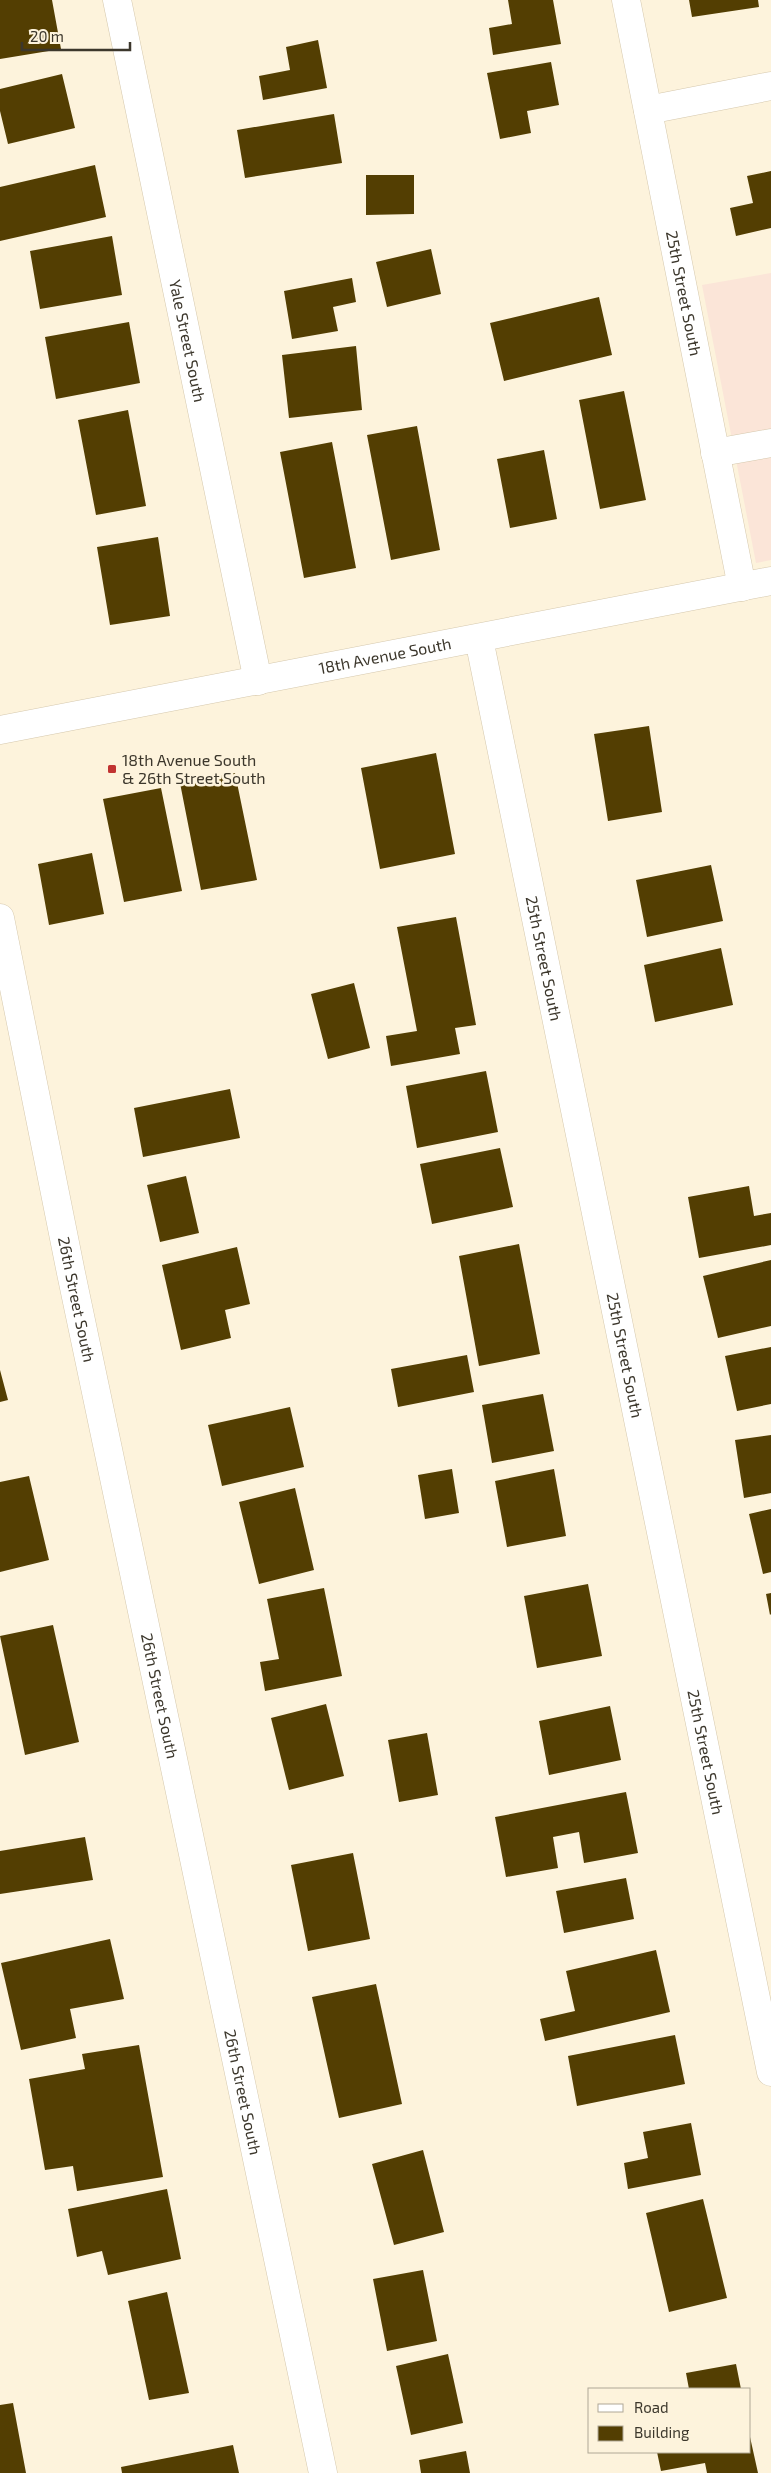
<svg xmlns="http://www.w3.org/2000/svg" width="771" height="2473" font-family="'Exo 2',sans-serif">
<rect width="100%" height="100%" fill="#fdf3dc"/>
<path fill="#fbe5d8" d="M771,273V560L756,563L702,285Z"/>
<path fill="#533e02" d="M0,0H52L61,49L0,59Z
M508,0H553L561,44L493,55L489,28L512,24Z
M689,0H758L759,7L692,17Z
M318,40L327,88L263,100L259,76L290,70L286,47Z
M551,62L559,105L527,111L531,133L500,139L487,73Z
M62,74L75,128L8,144L0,111V89Z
M334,114L342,163L245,178L237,130Z
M95,165L106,217L0,241V187Z
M771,171V228L736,236L730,208L753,203L747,176Z
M366,175H414V214L366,215Z
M112,236L122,295L40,309L30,251Z
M431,249L441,294L387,307L376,262Z
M352,278L356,302L333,307L338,331L292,339L284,291Z
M599,297L612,355L504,381L490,323Z
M129,322L140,383L56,399L45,337Z
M356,346L362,410L289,418L282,355Z
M624,391L646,500L600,509L579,400Z
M128,410L146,506L96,515L78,420Z
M417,426L440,550L391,560L367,435Z
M332,442L356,568L304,578L280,452Z
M544,450L557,519L510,528L497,459Z
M158,537L170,616L110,625L97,547Z
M649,726L662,812L608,821L594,734Z
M436,753L455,854L380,869L361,768Z
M235,773L257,880L201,890L180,783Z
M161,788L182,891L124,902L103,799Z
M92,853L104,914L49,925L38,864Z
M711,865L723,921L647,937L636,880Z
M456,917L476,1025L455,1028L460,1054L391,1066L386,1036L417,1031L397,927Z
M721,948L733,1005L655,1022L644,965Z
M354,983L370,1048L328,1059L311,994Z
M486,1071L498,1132L417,1148L406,1086Z
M230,1089L240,1138L143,1157L134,1108Z
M500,1148L513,1207L432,1224L420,1164Z
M186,1176L199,1233L160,1242L147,1185Z
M749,1186L754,1216L771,1213V1245L699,1258L688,1197Z
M519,1244L540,1354L479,1366L459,1256Z
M237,1247L250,1304L225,1310L231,1338L181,1350L162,1265Z
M771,1260V1326L718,1338L703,1276Z
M771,1347V1404L737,1411L725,1356Z
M467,1355L474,1392L398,1407L391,1369Z
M0,1370L8,1400L0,1402Z
M543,1394L554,1451L492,1463L482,1405Z
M290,1407L304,1467L222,1486L208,1425Z
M771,1435V1493L744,1498L735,1440Z
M452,1469L459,1513L425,1519L418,1475Z
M554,1469L566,1536L507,1547L495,1481Z
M29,1476L49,1560L0,1572V1482Z
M295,1488L314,1570L259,1584L239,1502Z
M771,1509V1572L763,1574L749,1514Z
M588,1584L602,1656L537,1668L524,1596Z
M324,1588L342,1676L265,1691L260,1662L279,1659L267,1599Z
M771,1593V1614L770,1615L766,1594Z
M53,1625L79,1742L25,1755L0,1636Z
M326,1704L344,1776L289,1790L271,1718Z
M610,1706L621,1760L549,1775L539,1721Z
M427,1733L438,1795L399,1802L388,1740Z
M626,1792L638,1853L584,1863L579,1832L553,1837L558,1868L506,1877L495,1817Z
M85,1837L93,1880L0,1894V1851Z
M353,1853L370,1939L308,1951L291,1865Z
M626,1878L634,1919L564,1933L556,1891Z
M110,1939L124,1999L70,2009L76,2038L21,2050L1,1963Z
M656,1950L670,2012L545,2041L540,2019L575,2011L566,1971Z
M376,1984L402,2104L339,2118L312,1997Z
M675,2035L685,2084L577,2106L568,2056Z
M139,2045L163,2177L77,2191L73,2166L45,2170L29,2079L85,2069L82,2054Z
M691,2123L701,2175L628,2189L624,2163L648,2158L643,2132Z
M423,2150L444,2232L394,2245L372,2164Z
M167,2189L181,2259L108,2275L102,2251L77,2257L68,2209Z
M703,2199L727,2298L669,2312L646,2213Z
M423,2270L437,2341L387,2351L373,2279Z
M167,2292L189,2393L149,2400L128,2301Z
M448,2354L463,2423L411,2435L396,2366Z
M736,2364L741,2389H689L686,2373Z
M13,2403L26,2473H0V2405Z
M750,2437L758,2473H707L705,2463L661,2471L657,2452H750Z
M233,2445L239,2473H122L121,2467Z
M466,2451L470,2473H421L419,2460Z"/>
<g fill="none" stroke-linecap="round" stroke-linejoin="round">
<g stroke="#d5c8ad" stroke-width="29">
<g id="minor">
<path id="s1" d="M117,0L258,681"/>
<path id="s2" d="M626,0L742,587"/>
<path d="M648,110L771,86"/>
<path d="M715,453L771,443"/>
<path id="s3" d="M479,639L771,2072"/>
<path id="s4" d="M0,730L771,581"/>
<path id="s5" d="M0,918L71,1273L323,2473"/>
</g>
</g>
<use href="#minor" stroke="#fff" stroke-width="28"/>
</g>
<rect fill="#c13331" stroke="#fdf3dc" stroke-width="2" x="107" y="764" width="10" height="10" rx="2.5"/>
<g text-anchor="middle" stroke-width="5" stroke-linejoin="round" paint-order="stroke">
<g font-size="16" fill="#3c372c" stroke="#fdf3dc">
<text dy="6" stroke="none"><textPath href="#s2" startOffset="299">25th Street South</textPath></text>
<text dy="6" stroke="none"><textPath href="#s1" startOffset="348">Yale Street South</textPath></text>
<text dy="6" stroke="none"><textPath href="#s4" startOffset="392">18th Avenue South</textPath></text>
<text dy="6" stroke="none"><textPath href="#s3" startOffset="326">25th Street South</textPath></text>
<text dy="6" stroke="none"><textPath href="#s5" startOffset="389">26th Street South</textPath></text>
<text dy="6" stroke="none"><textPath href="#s3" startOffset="731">25th Street South</textPath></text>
<text dy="6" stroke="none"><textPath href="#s5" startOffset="794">26th Street South</textPath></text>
<text dy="6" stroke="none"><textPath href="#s3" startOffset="1136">25th Street South</textPath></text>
<text dy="6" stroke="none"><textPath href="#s5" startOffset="1199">26th Street South</textPath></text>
</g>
<g font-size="16" fill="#3c372c" stroke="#fdf3dc" text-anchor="start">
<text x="122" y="766">18th Avenue South<tspan x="122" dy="18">&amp; 26th Street South</tspan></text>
</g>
</g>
<rect x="588" y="2388" width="162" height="65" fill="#fdf3dc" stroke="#b0a896"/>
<rect x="598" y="2404" width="25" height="8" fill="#ffffff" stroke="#b0a896"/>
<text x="634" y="2413" font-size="15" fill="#3c372c">Road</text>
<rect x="598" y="2426" width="25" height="15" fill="#533e02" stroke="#b0a896"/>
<text x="634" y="2438" font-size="15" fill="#3c372c">Building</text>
<path d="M22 42v8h108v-8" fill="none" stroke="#3c372c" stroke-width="2.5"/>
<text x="30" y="42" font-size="15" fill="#3c372c" stroke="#fdf3dc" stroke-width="4" paint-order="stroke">20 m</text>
</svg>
